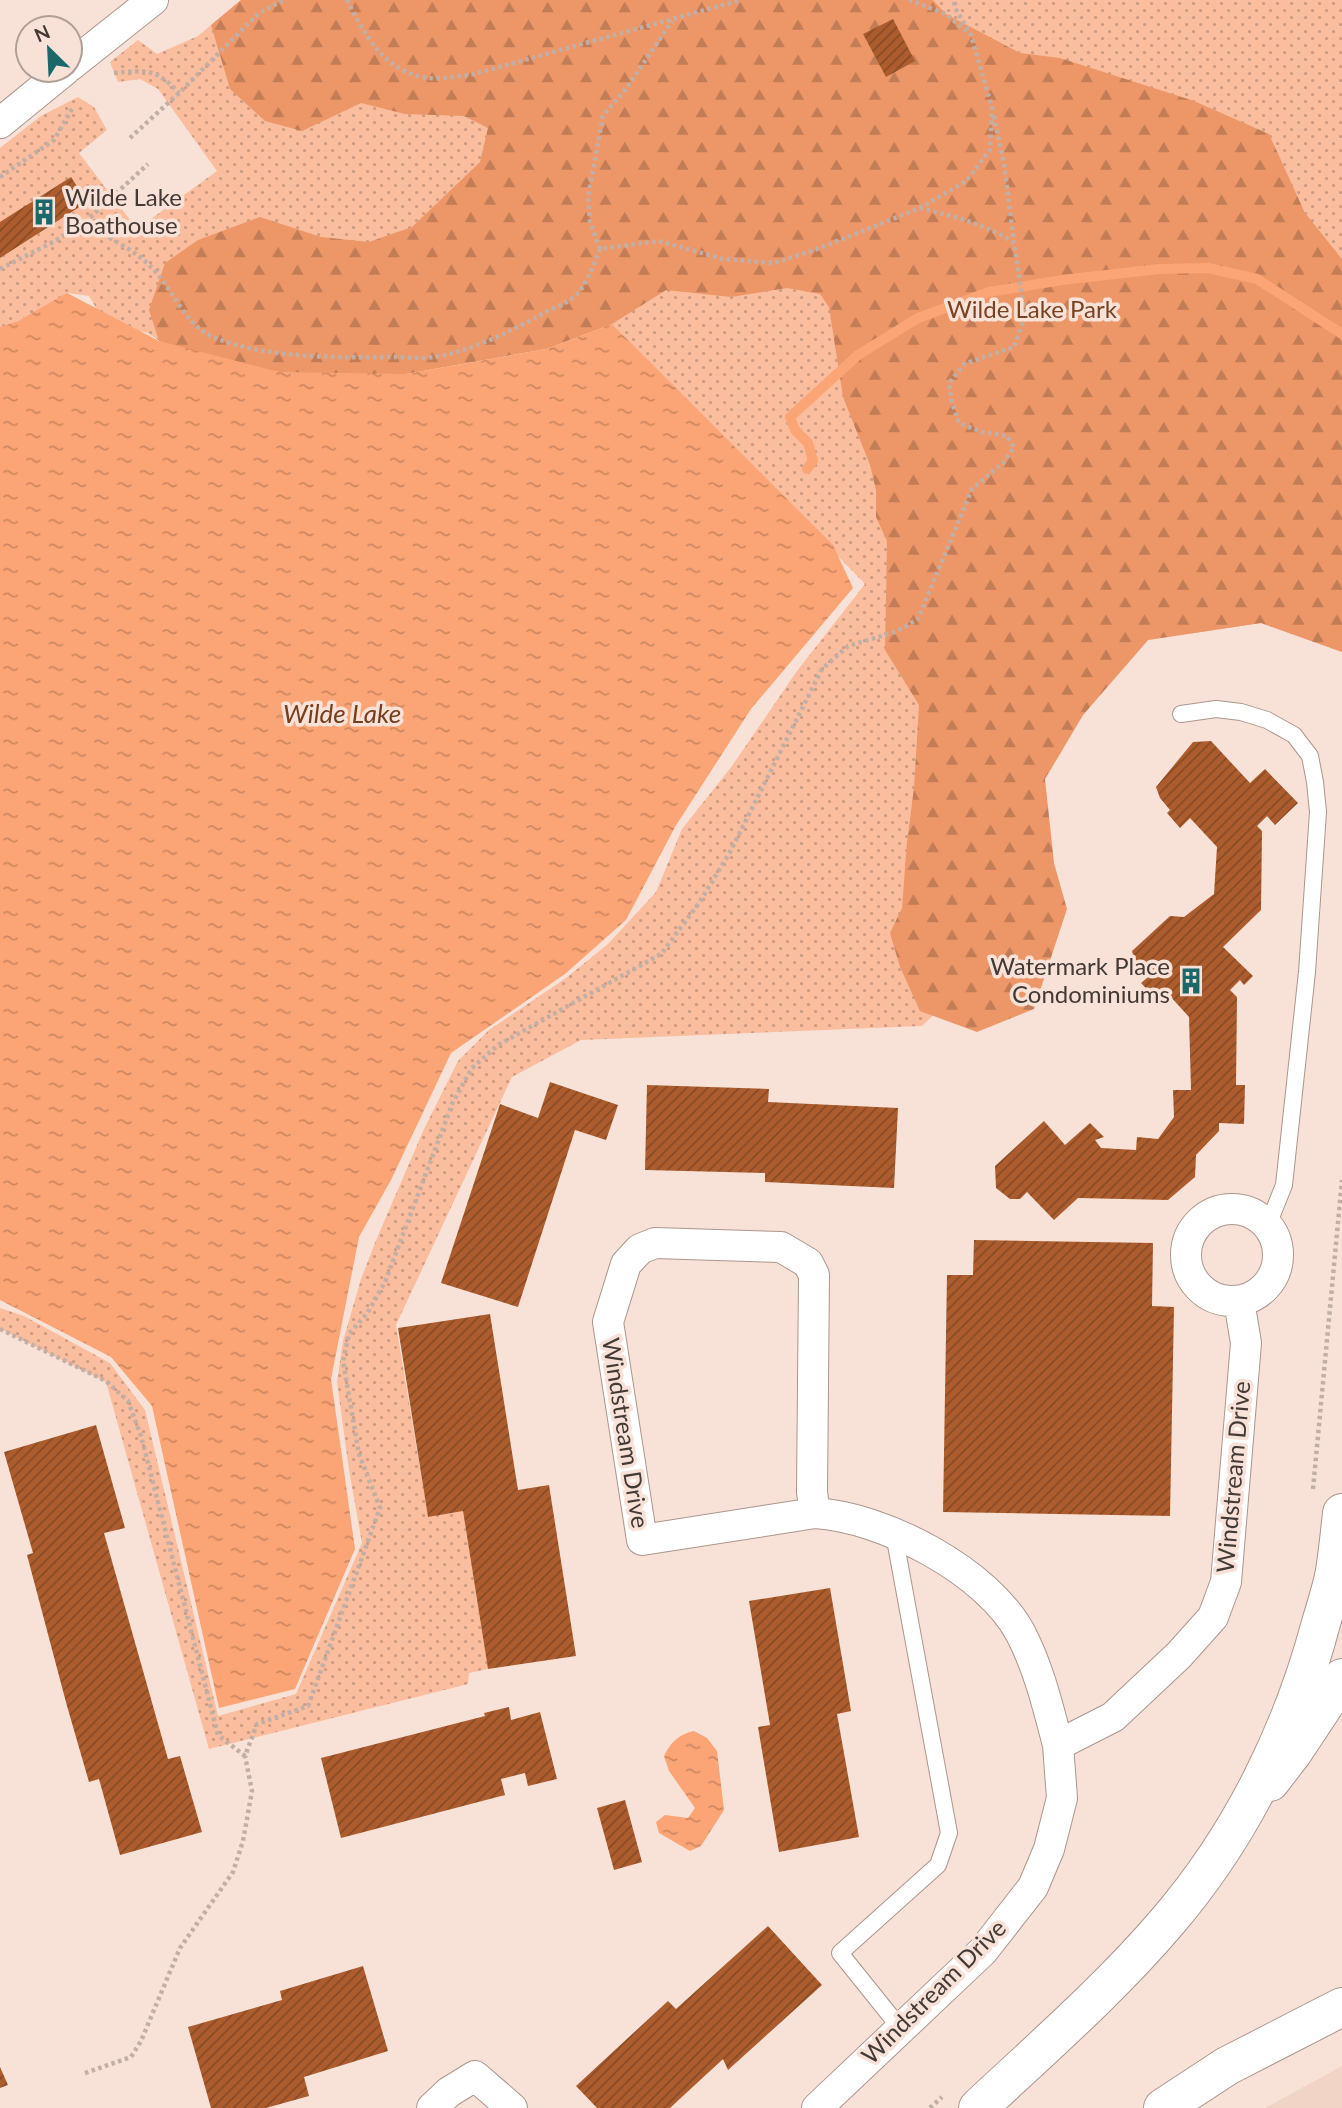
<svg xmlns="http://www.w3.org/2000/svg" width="1342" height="2108" font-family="Lato,sans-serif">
<defs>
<pattern id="green-dots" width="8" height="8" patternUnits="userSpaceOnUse" patternTransform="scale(1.75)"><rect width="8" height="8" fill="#fabd9d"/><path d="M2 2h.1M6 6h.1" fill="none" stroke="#cc9b81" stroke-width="1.8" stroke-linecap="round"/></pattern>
<pattern id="forest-firs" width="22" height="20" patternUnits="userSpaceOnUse" patternTransform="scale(1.75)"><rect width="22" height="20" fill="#ed9768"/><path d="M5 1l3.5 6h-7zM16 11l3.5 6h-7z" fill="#c27c56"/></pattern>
<pattern id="water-ripples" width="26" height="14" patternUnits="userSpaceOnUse" patternTransform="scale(1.75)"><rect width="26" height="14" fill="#fba475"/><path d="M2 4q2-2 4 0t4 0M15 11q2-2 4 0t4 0" fill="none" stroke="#cd8761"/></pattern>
<pattern id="building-hatch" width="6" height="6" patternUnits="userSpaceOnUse" patternTransform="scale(1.75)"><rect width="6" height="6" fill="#ad5d2d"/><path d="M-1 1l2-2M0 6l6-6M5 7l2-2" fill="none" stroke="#874a26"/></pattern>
</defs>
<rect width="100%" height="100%" fill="#f8e2d7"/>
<path fill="#f1d4c5" d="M1342,2066V2108H1265Z"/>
<path fill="url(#green-dots)" d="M241,0H1342V652L1261,623L1148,640L1083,715L1045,779L978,973L922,1026L581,1040L512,1077L396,1325L428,1516L463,1511L488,1669L469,1673L468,1684L209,1749L106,1382L0,1329V1308L24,1316L110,1363L145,1410L218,1716L296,1694L362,1543L349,1470L337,1382L343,1341L361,1279L377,1238L424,1129L458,1061L489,1030L566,978L608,944L656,892L682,829L732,766L797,671L865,584L612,324L546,349L177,353L148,333L123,327L99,313L89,296L68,293L18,321L0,327V148L41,116L78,97L94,107L107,130L79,153L137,229L217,171L158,89L140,79L118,82L110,62L138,40L157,54L198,36Z"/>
<path fill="url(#forest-firs)" d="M241,0H933L946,14L1020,53L1060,58L1194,101L1269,134L1305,213L1342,259V652L1261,623L1148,640L1083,715L1045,779L1054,863L1067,909L1034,1009L977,1032L920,1011L900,967L890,933L902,908L907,842L914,788L919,705L885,650L887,541L876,517V490L870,465L843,397L829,307L820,294L787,288L731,297L666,290L612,324L546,349L406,374L347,376L279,372L219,365L159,341L149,310L165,263L198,240L260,217L321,237L369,242L412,227L480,162L488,128L464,116L405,114L361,103L302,131L265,121L230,89L211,25Z"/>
<path fill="url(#water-ripples)" d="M67,293L159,341L279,372L406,374L546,349L612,324L833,545L853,588L751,709L675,827L626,920L565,974L451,1053L391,1180L359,1237L331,1379L355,1549L295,1689L219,1708L152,1406L111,1357L0,1300V327L18,321Z
M694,1731L707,1738L717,1751L724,1810L701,1846L690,1851L659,1833L656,1822L665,1815L688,1818L695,1808L669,1771L664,1756C672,1741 678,1735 694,1731Z"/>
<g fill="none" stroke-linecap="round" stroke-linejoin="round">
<path stroke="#fba475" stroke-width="10" d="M807,469L813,461L808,443L795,430L790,417L858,355L918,318L989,292L1062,280L1159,269L1208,268L1257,279L1342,334"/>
</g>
<path fill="url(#building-hatch)" d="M893,19L915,61L886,77L863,34Z
M71,177L87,202L0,258V222Z
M1211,741L1250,783L1265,769L1298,803L1275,825L1267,816L1257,826L1262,831L1261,910L1223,947L1253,976L1244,985L1240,980L1230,990L1237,997L1236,1085H1245L1244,1124L1219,1123V1131L1196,1155L1195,1177L1168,1200L1078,1198L1054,1220L1027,1192L1020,1199H1010L996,1188L995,1166L1044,1121L1065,1145L1090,1123L1104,1137L1095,1140L1101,1148L1136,1150L1137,1137L1158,1139L1174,1117L1173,1090H1191L1189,1017L1169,995L1160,1003L1141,983L1148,977L1135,963L1132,951L1170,916L1184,917L1214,894L1217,847L1190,818L1180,828L1167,813L1170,810L1160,798L1156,787L1193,742Z
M550,1082L618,1105L606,1140L575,1130L518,1307L441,1283L500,1104L538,1118Z
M647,1085L769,1089L768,1102L898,1108L894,1188L765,1182V1173L645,1170Z
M974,1240L1153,1243L1152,1306L1174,1307L1170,1516L943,1512L947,1275H973Z
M490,1314L518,1490L549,1485L576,1656L488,1669L463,1511L428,1517L398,1328Z
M96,1425L125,1528L104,1533L168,1759L180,1756L202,1832L120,1855L99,1779L89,1782L67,1706L27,1555L33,1553L4,1452Z
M830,1588L851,1711L837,1714L859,1837L779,1852L758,1727L770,1725L749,1601Z
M509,1707L511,1720L540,1712L557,1779L528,1786L525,1773L501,1779L505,1795L341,1838L321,1758L485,1716L484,1713Z
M625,1800L642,1862L614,1870L597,1808Z
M768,1926L822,1985L728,2070L723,2059L670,2108H597L576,2086L668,2001L676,2009Z
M363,1966L388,2051L304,2077L309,2096L266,2108H211L188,2027L282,2000L280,1991Z
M0,2067L8,2085L0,2088Z"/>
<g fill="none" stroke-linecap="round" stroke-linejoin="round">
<g stroke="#ab968c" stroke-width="18">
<path id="service" d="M1181,714L1216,709L1241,712L1267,720L1294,735L1310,756L1315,782L1318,812L1307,972L1284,1185L1268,1225
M894,1534L949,1833L938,1865L840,1953L901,2029"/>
</g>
<g stroke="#ab968c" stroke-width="32">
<path id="minor" d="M70,66L153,0
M0,123L65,70
M1186 1255a46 46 0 1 1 92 0a46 46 0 1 1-92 0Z
M815,1513L642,1540L608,1322L626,1264L640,1249L655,1243L781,1247L808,1263L814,1275L812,1492L815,1513C883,1517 988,1571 1021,1634C1039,1669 1048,1707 1058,1745
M432,2108L449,2092L475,2076L512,2108
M817,2108L983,1951L1033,1887L1049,1849L1062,1798L1058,1745L1113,1717L1179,1655L1213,1617L1226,1582L1246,1343L1239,1301"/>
</g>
<g stroke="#ab968c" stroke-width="40">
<path id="secondary" d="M1270,1782L1293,1752L1342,1678"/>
</g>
<g stroke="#ab968c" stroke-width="40">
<path id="primary" d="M978,2108C1042,2048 1110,1989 1167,1922C1241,1836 1292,1732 1321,1623C1326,1606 1332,1588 1335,1571C1338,1552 1340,1532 1342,1513
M1163,2108L1227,2066L1342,2007"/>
</g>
<path stroke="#c1afa6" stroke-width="4.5" stroke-dasharray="3.5 3.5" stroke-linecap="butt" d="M347,0C365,36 386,74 430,78C444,79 460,76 474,74L741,0
M909,0L946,14L967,32
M114,73C148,70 155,68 179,93
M994,116L1004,164L1014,242
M130,138L179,93L259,13L284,0
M0,177L54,140L73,107
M85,222L148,164
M600,249L590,222L588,197L603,116L628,86L672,21
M0,269L55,241L85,222C104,237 129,246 147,263C172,285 181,322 213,337C263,358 338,358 392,357C405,357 421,359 434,357C469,352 512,331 542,314C553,308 571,302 579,292C588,280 594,264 600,249L659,241L723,259L774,263L820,248L920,208L966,181L990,150L992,108L971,35L955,8L954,0
M0,1329L106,1381L128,1401L141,1436L218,1735L245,1756L257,1724L308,1706L380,1508L359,1454L343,1361L349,1334L368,1312L385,1282L453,1102L472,1068L498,1045L661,954L699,903L730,852L822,669L848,646L895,632L918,619L972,489L1003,463L1014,447L1007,436L982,432L959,423L952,403L949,383L964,364L1014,347L1025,316L1014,243C987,224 952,216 920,208
M1313,1489L1342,1180
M85,2073L131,2057L141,2041L180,1948L233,1872L243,1841L252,1791L245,1756
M930,2108L942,2097"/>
<use href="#service" stroke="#fff" stroke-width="16"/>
<use href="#minor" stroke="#fff" stroke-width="30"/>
<use href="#secondary" stroke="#fff" stroke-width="38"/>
<use href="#primary" stroke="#fff" stroke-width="38"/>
</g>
<defs>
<g id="building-bare" transform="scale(2.1)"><path d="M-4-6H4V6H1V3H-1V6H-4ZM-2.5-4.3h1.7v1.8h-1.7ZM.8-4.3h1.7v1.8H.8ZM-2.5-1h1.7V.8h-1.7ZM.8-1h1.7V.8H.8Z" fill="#1b686b" stroke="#f8e2d7" stroke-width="2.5" paint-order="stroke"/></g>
</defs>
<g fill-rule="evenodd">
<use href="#building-bare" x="44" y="212"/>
<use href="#building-bare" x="1191" y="981"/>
</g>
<g text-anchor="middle" stroke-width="7" stroke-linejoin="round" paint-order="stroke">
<g font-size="24" fill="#433a36" stroke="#f8e2d7" text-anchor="start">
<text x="65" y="206">Wilde Lake<tspan x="65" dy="28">Boathouse</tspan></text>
<text x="1170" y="975" text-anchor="end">Watermark Place<tspan x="1170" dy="28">Condominiums</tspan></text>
</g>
<g font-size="24" fill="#7a4221" stroke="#f8e2d7">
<text x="1032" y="318">Wilde Lake Park</text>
</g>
<g font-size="24" fill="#433a36" stroke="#f8e2d7">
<text transform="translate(625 1433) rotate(81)" y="8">Windstream Drive</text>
<text transform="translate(1234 1477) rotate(-85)" y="8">Windstream Drive</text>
<text transform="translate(934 1992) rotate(-45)" y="8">Windstream Drive</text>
</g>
<g font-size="26" font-style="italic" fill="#753e1c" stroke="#f8e2d7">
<text x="342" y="723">Wilde Lake</text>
</g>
</g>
<g transform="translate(49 49) rotate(336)"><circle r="33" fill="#f8e2d7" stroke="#b09f97" stroke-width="2"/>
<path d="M0-5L12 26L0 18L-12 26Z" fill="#1b686b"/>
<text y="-10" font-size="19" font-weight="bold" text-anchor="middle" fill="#433a36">N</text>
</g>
</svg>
